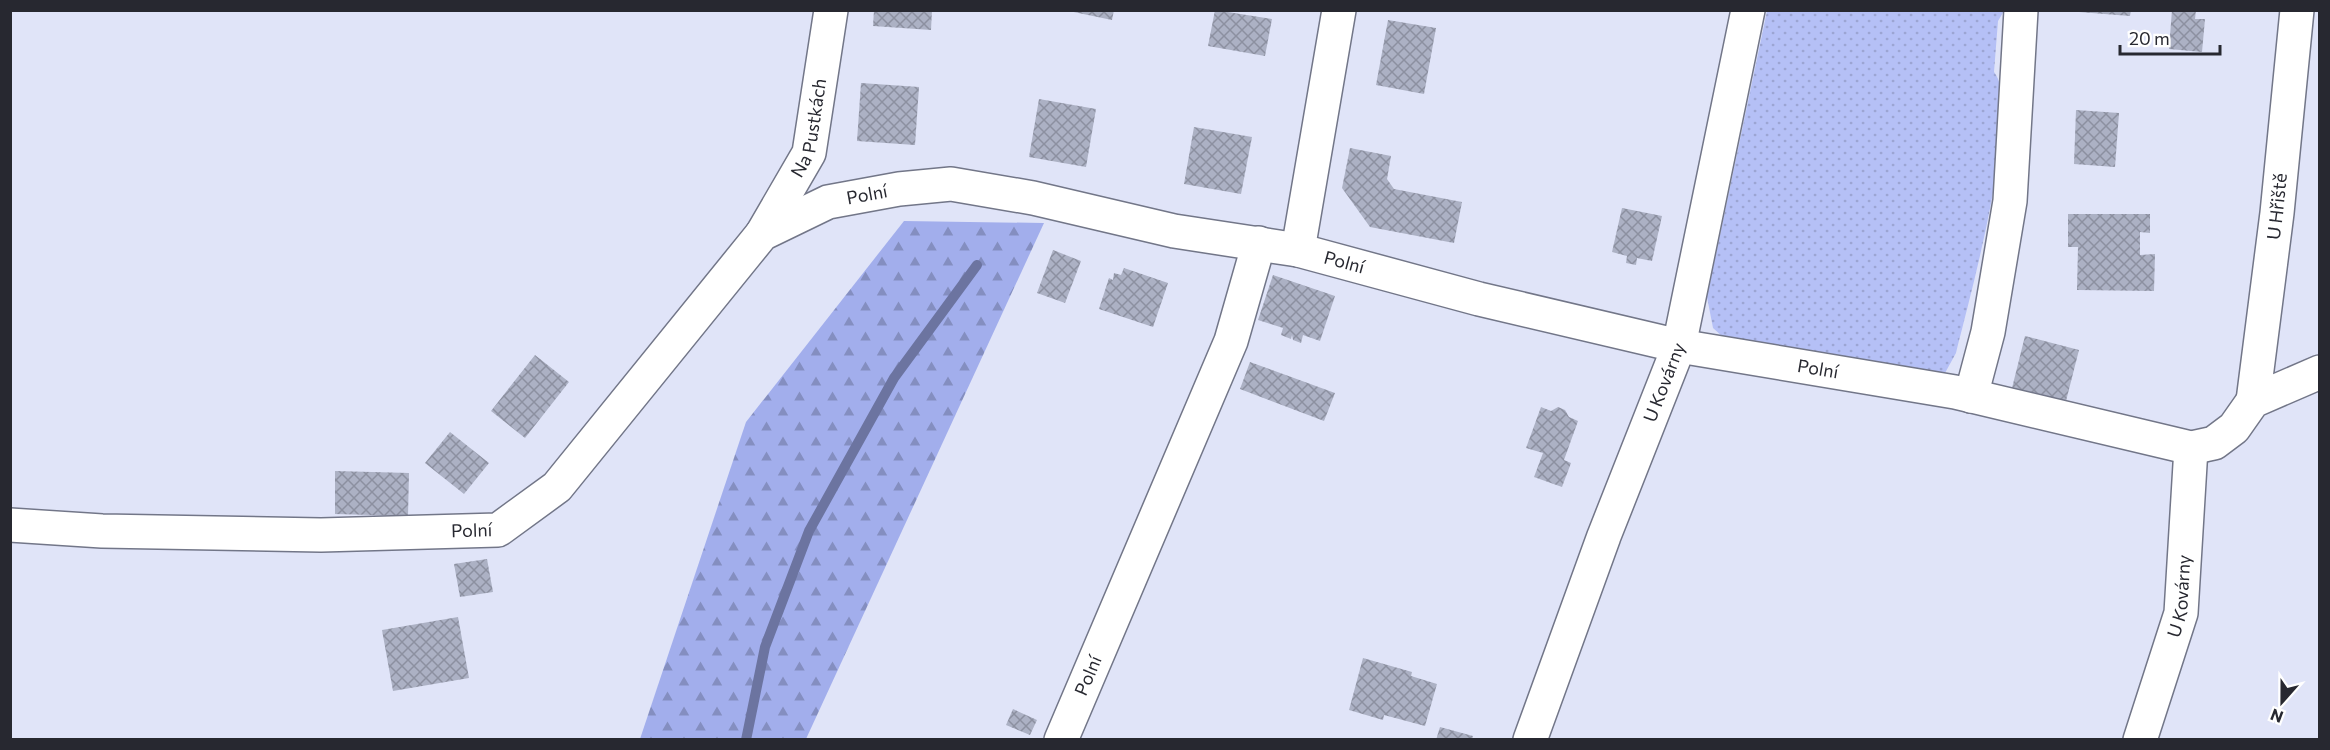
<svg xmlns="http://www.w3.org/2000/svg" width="2330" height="750" font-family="Commissioner,sans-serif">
<defs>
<pattern id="grass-dots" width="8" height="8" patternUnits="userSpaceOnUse" patternTransform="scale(1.5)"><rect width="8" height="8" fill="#b5c0f6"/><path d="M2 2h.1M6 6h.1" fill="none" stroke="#9ca5d3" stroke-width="1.8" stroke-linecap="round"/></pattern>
<pattern id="forest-firs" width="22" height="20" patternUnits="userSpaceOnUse" patternTransform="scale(1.5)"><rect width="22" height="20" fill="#a2aeec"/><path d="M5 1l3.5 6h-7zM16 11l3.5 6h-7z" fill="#848ec0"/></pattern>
<pattern id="building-cross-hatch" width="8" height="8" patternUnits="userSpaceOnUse" patternTransform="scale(1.5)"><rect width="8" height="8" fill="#acb1c4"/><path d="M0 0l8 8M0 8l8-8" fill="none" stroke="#8c90a0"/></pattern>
</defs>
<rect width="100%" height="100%" fill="#e0e4f8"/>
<path fill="url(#grass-dots)" d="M1767,11H2004L1998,21L1994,72C2023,106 1968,304 1956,353L1945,373L1923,378L1723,337L1713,328L1707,297Z"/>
<path fill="url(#forest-firs)" d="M904,221L1044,223L806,739H640L746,422Z"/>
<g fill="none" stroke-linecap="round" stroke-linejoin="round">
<path stroke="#6c74a0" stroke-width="10" d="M746,740L765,647L809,531L894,378L977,265"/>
</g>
<path fill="url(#building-cross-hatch)" d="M874,10H932L931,30L873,26Z
M1064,10H1114L1112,20Z
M1215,10L1272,19L1265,56L1208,46Z
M2079,10H2131L2130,16L2079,12Z
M2172,10H2196L2195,19H2205L2202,52L2169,49Z
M1388,20L1436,28L1424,94L1376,85Z
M861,83L919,87L915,145L857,141Z
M1039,99L1096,109L1086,167L1029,157Z
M2076,110L2119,113L2115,167L2074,164Z
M1194,127L1252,137L1241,194L1184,184Z
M1350,148L1391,156L1387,179L1394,189L1462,202L1454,243L1370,227L1342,188Z
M1622,208L1662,216L1652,261L1637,258L1636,265L1626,263L1627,256L1612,252Z
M2068,214H2150V233L2140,232V255L2155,254L2154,291L2077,290L2078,247H2068Z
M1053,250L1081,261L1065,303L1037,293Z
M1124,268L1168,283L1153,327L1099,309L1109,278L1113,280L1114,273L1121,275Z
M1273,275L1335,296L1320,341L1303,335L1301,343L1293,340L1292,335L1291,339L1281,335L1283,328L1258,320Z
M2025,336L2079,350L2066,401L2012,388Z
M535,355L569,382L525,438L491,411Z
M1250,362L1335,393L1324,421L1240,389Z
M1541,407L1551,411L1558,407L1565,410L1569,417L1578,421L1564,460L1571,463L1562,487L1534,477L1543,453L1526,448Z
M450,432L489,463L464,494L425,463Z
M335,471L409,473L408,516L335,514Z
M487,559L493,592L460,597L454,564Z
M458,617L469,678L393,691L382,630Z
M1363,658L1412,672L1411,676L1437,684L1425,726L1384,715L1383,720L1349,710Z
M1013,709L1037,720L1030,735L1006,725Z
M1440,727L1473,736L1472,740H1436Z"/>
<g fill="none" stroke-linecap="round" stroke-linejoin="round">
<g stroke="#727688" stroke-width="36">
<g id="minor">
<path id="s1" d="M762,234L809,153L831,10"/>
<path d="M1298,250L1339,10"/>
<path d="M1971,396L1988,332L2010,201L2021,10"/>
<path id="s2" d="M2253,401L2277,213L2297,10"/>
<path id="s3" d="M10,525L102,531L321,535L498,530L557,487L762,234L828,202L899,189L951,184L1033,198L1174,231L1298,250L1479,299L1679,346L1955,392L2191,448L2214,443L2234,428L2253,401L2320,372"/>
<path id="s4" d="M1061,740L1231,341L1259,243"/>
<path id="s5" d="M1530,740L1604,536L1679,346L1748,10"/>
<path id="s6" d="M2140,740L2181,613L2191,448"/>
</g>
</g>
<use href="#minor" stroke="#fff" stroke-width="33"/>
</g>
<g text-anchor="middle" stroke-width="4.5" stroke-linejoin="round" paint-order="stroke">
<g font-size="18" fill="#272830" stroke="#fff">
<text dy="6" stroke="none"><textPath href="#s1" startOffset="118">Na Pustkách</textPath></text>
<text dy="6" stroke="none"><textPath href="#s3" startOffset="1000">Polní</textPath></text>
<text dy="6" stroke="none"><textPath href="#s2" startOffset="196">U Hřiště</textPath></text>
<text dy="6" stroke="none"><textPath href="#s3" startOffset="1486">Polní</textPath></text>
<text dy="6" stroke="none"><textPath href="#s3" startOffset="1972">Polní</textPath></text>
<text dy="6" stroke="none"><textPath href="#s5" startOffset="382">U Kovárny</textPath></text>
<text dy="6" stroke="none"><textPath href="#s3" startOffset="462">Polní</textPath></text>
<text dy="6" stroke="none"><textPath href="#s6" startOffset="150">U Kovárny</textPath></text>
<text dy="6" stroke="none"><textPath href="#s4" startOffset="70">Polní</textPath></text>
</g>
</g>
<rect width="2330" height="750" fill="none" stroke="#272830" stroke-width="24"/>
<g transform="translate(2282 702) rotate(201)" stroke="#ffffff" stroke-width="4.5" paint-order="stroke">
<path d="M0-4.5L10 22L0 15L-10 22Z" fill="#272830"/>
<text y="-9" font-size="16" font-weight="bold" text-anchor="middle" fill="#272830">N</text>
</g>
<path d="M2120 45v9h100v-9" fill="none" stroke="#272830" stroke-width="3"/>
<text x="2129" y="45" font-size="18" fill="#272830" stroke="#ffffff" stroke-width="4.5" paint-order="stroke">20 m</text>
</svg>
